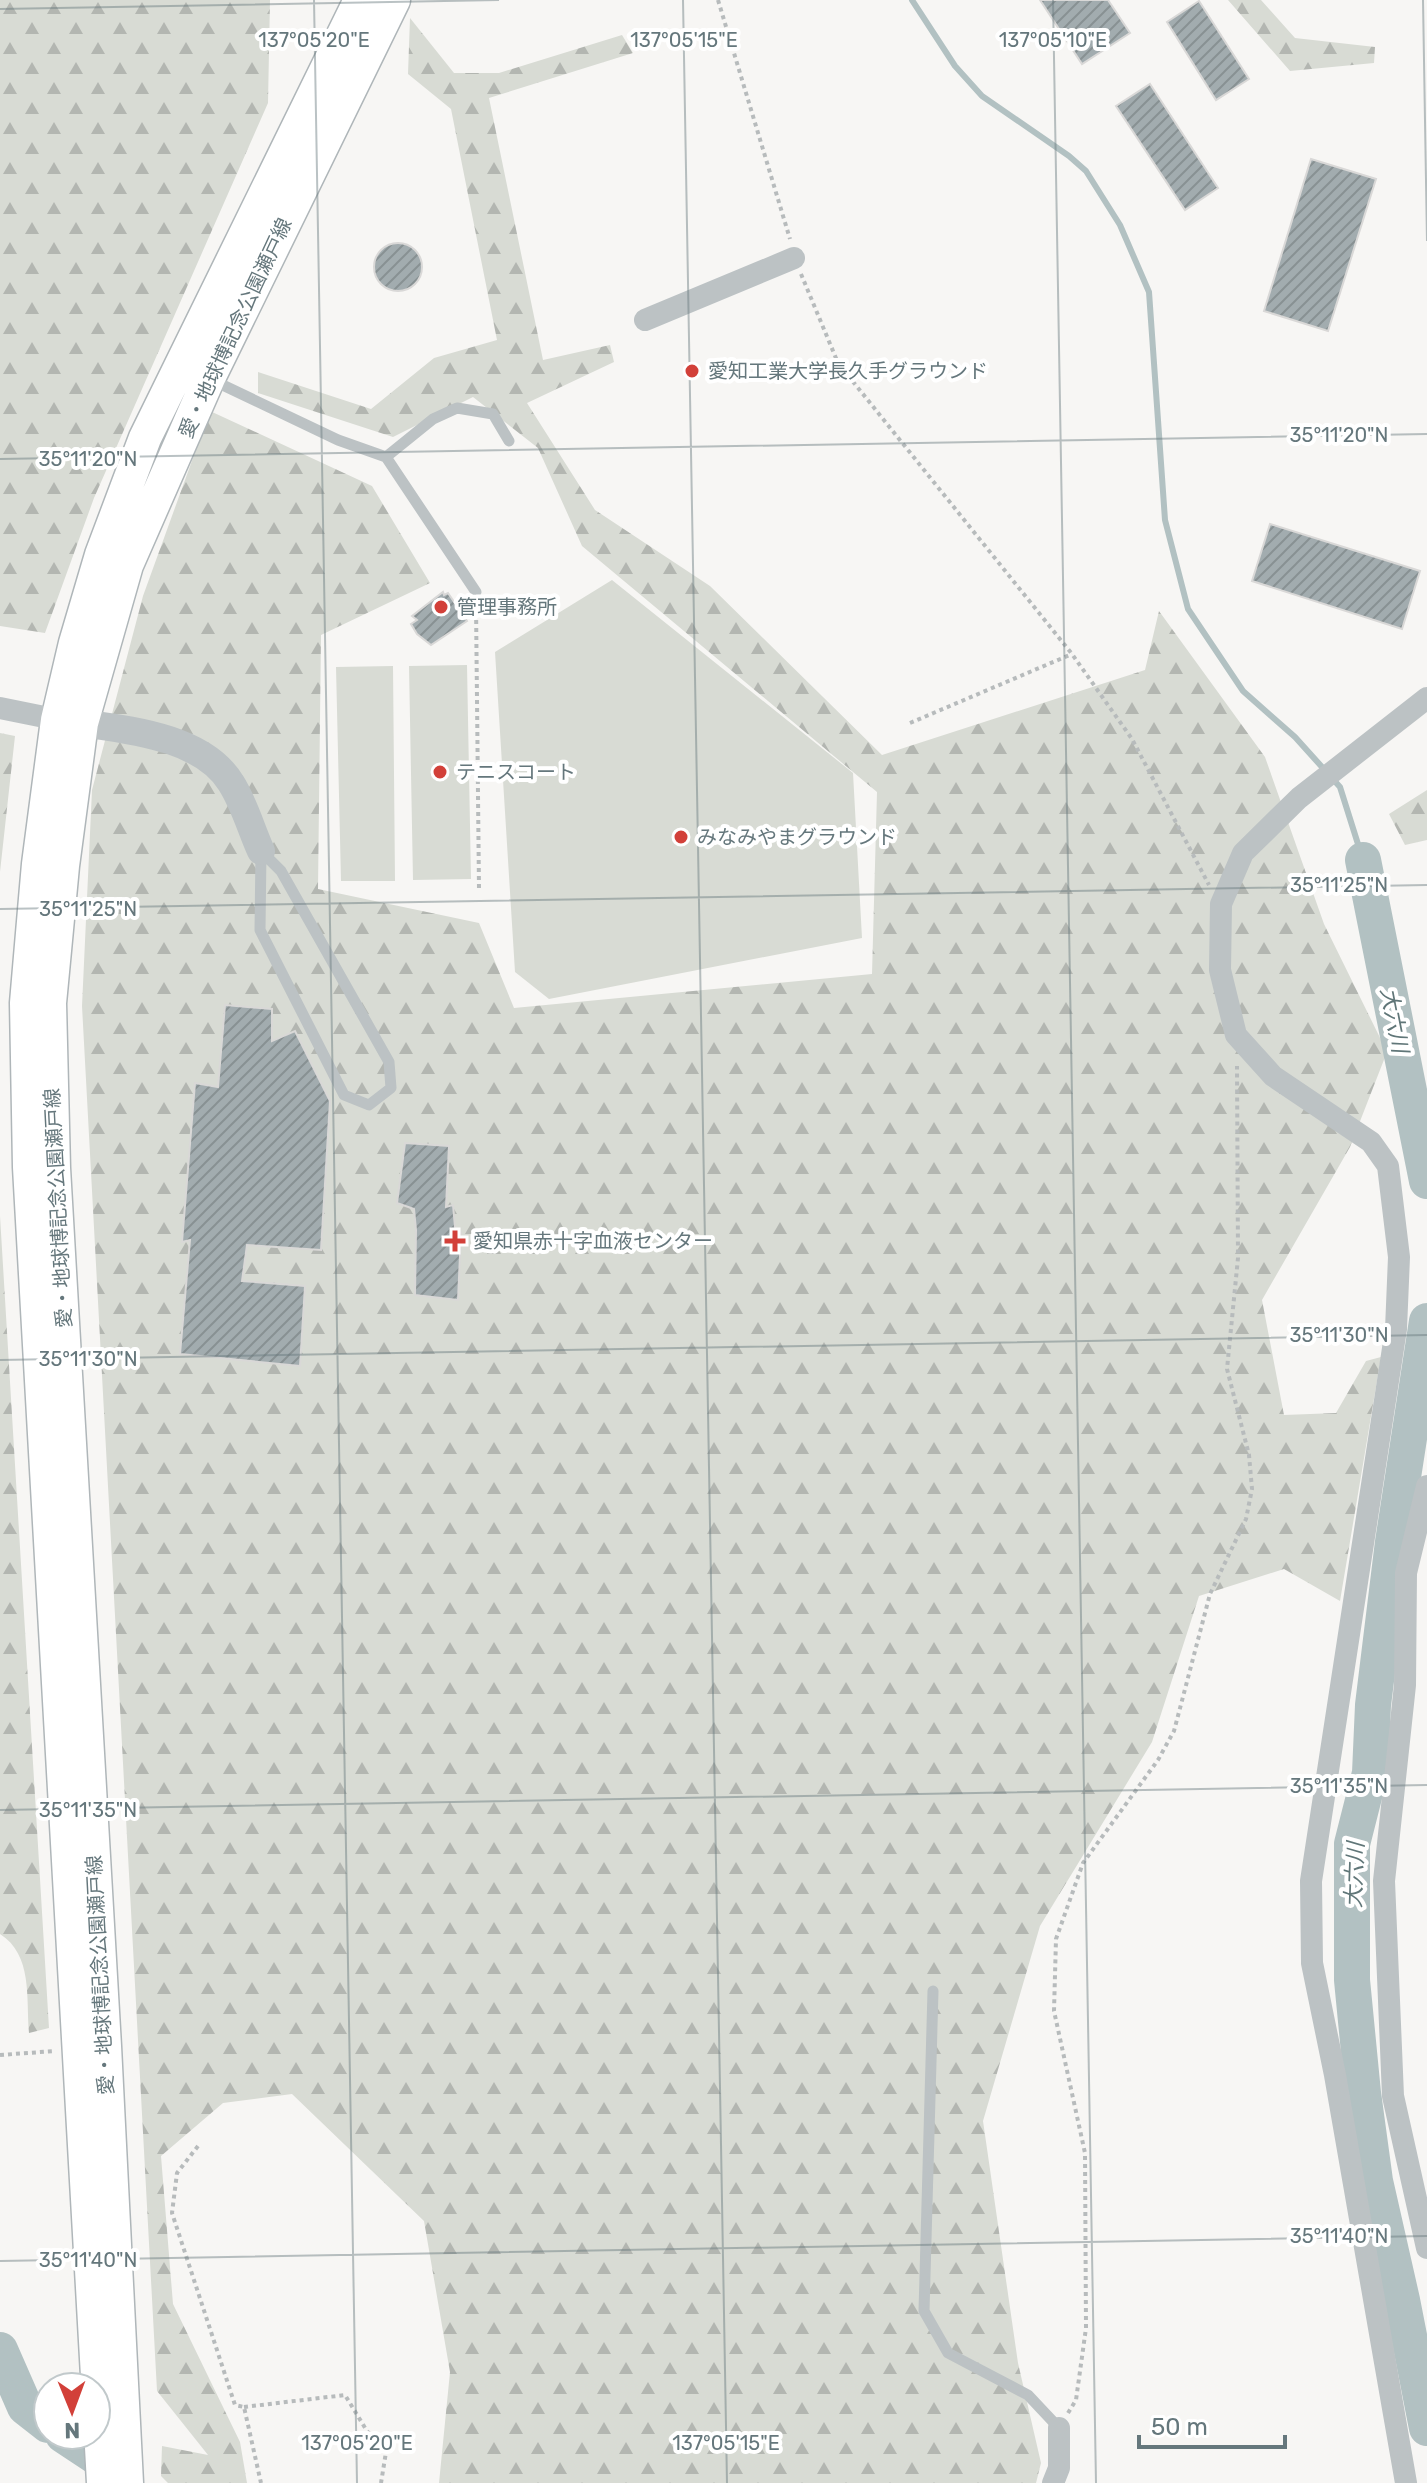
<svg xmlns="http://www.w3.org/2000/svg" width="1427" height="2483" font-family="Rubik,'Noto Sans JP',sans-serif">
<defs>
<pattern id="forest-firs" width="22" height="20" patternUnits="userSpaceOnUse" patternTransform="scale(2)"><rect width="22" height="20" fill="#d8dbd4"/><path d="M5 1l3.5 6h-7zM16 11l3.5 6h-7z" fill="#b3b6b1"/></pattern>
<pattern id="building-hatch" width="6" height="6" patternUnits="userSpaceOnUse" patternTransform="scale(2)"><rect width="6" height="6" fill="#a2acaf"/><path d="M-1 1l2-2M0 6l6-6M5 7l2-2" fill="none" stroke="#889193"/></pattern>
</defs>
<rect width="100%" height="100%" fill="#f7f6f4"/>
<path fill="#d8dbd4" d="M612,580L853,773L862,938L549,999L515,972L495,652Z
M467,665L471,879L413,880L409,666Z
M393,666L395,881H341L336,667Z"/>
<path fill="url(#forest-firs)" d="M0,0H270L268,103L94,498L45,633L0,626Z
M1228,0H1261L1295,38L1375,47L1374,63L1290,71Z
M410,18L454,73H499L622,35L633,53L489,98L543,360L610,345L614,362L527,403L595,510L710,586L882,755L1145,670L1159,611L1265,757L1324,924L1387,1052L1350,1147L1262,1300L1284,1415L1336,1413L1366,1361L1381,1357L1340,1601L1284,1569L1199,1596L1152,1742L1040,1926L983,2121L1018,2363L1041,2463L1036,2483H439L450,2372L424,2221L292,2094L223,2103L161,2156L173,2304L240,2442L247,2483H168L161,2476L162,2446L208,2455L157,2391L82,1006L92,790L143,596L210,411L372,486L430,583L321,635L318,889L479,923L514,1008L872,974L877,792L582,546L538,448L473,397L393,437L258,393V372L371,409L434,358L497,340L451,109L408,74Z
M0,733L15,736L0,872Z
M1427,790V840L1405,845L1389,814Z
M0,1216L49,2028L29,2033C26,1998 33,1955 0,1934Z"/>
<g fill="none" stroke-linecap="round" stroke-linejoin="round">
<path stroke="#b2c1c2" stroke-width="6" d="M912,0L955,66L982,96L1069,156L1086,171L1120,225L1149,292L1165,520L1188,609L1243,691L1295,737L1340,787L1363,860"/>
<path stroke="#b2c1c2" stroke-width="36" d="M1363,860L1427,1181
M1427,1321L1393,1542L1373,1705L1370,1773L1352,1844V1980L1363,2093L1375,2181L1402,2300L1427,2428
M0,2350L25,2407L48,2425
M63,2435L125,2476"/>
</g>
<path fill="url(#building-hatch)" stroke="#d9d8d7" stroke-width="2" d="M1040,0H1108L1130,33L1082,64Z
M1199,1L1249,79L1216,100L1167,22Z
M1150,84L1218,188L1185,210L1116,106Z
M1311,159L1376,179L1328,331L1264,311Z
M374 267a24 24 0 1 1 48 0a24 24 0 1 1-48 0Z
M1270,524L1420,571L1402,629L1252,581Z
M443,592L444,595L448,593L467,621L431,645L417,634L411,624L417,620L412,616Z
M225,1005L272,1009V1041L295,1031L330,1101L321,1250L247,1245L242,1281L305,1286L300,1366L180,1354L190,1240L182,1242L195,1083L218,1087Z
M405,1143L449,1146L446,1207L453,1205L455,1227L461,1233L458,1300L415,1295L416,1230L414,1209L397,1203Z"/>
<g fill="none" stroke-linecap="round" stroke-linejoin="round">
<g stroke="#afb6b9" stroke-width="35">
<path id="secondary" d="M103,2483L29,1167L26,1003L38,864L57,720L75,643L101,555L145,438L360,0
M127,2483L105,2046L54,1168L50,1003L63,866L82,723L127,565L209,378L394,0"/>
</g>
<path stroke="#b7bbbc" stroke-width="4" stroke-dasharray="4 4" stroke-linecap="butt" d="M718,0L790,239
M801,274L838,363L1072,654L1132,739L1209,885
M476,604L479,889
M910,723L1072,654
M0,2055L55,2051
M198,2146L177,2173L172,2213L235,2405L244,2407L261,2483
M244,2407L345,2395L367,2431L386,2452L381,2483
M1068,2413L1076,2400L1086,2328L1085,2153L1054,2011L1056,1939L1083,1863L1158,1760L1174,1731L1210,1594L1246,1519L1252,1489L1249,1455L1227,1369L1238,1258L1237,1066"/>
<path stroke="#bcc2c4" stroke-width="11" d="M210,379L338,440L386,457L476,592
M386,457L433,419L457,408L493,414L509,441
M261,851L281,871L389,1062L391,1088L369,1105L344,1095L260,930Z
M933,1991L924,2311L948,2353L1028,2395L1059,2428"/>
<path stroke="#bcc2c4" stroke-width="22" d="M645,320L794,258
M0,708L69,722
M1427,1486L1406,1573L1405,1685L1384,1881L1393,2096L1427,2248
M1053,2483L1059,2468V2428
M1406,2483L1335,2075L1312,1963L1311,1881L1396,1329L1399,1257L1388,1166L1371,1142L1273,1076L1236,1035L1220,970L1221,904L1243,853L1299,798L1427,698"/>
<path stroke="#bcc2c4" stroke-width="28" d="M82,723C130,730 203,737 231,783C244,803 251,829 261,851"/>
<use href="#secondary" stroke="#fff" stroke-width="32"/>
</g>
<path fill="none" stroke="#65777c" stroke-width="2" stroke-opacity="0.45" d="M314,0L357,2483M683,0L727,2483M1053,0L1096,2483M1423,0L1427,241M0,9L499,0M0,459L1427,434M0,909L1427,885M0,1360L1427,1335M0,1810L1427,1785M0,2261L1427,2236"/>
<g fill="#d24039" stroke="#fff" stroke-width="3">
<circle cx="692" cy="371" r="8"/>
<circle cx="441" cy="607" r="8"/>
<circle cx="440" cy="772" r="8"/>
<circle cx="681" cy="837" r="8"/>
<path d="M451 1229h8v8h8v8h-8v8h-8v-8h-8v-8h8z"/>
</g>
<g text-anchor="middle" stroke-width="8" stroke-linejoin="round" paint-order="stroke">
<g font-size="20" fill="#65777c" stroke="#fff">
<text transform="translate(235 328) rotate(-65)" y="7">愛・地球博記念公園瀬戸線</text>
<text transform="translate(58 1208) rotate(-93)" y="7">愛・地球博記念公園瀬戸線</text>
<text transform="translate(100 1975) rotate(-93)" y="7">愛・地球博記念公園瀬戸線</text>
</g>
<g font-size="20" fill="#65777c" stroke="#fff" text-anchor="start">
<text x="708" y="378">愛知工業大学長久手グラウンド</text>
<text x="457" y="614">管理事務所</text>
<text x="456" y="779">テニスコート</text>
<text x="697" y="844">みなみやまグラウンド</text>
<text x="473" y="1248">愛知県赤十字血液センター</text>
</g>
<g font-size="22" font-style="italic" fill="#607678" stroke="#fff">
<text transform="translate(1395 1020) rotate(79)" y="8">大六川</text>
<text transform="translate(1354 1875) rotate(-88)" y="8">大六川</text>
</g>
</g>
<g font-size="20" text-anchor="middle" fill="#65777c" stroke="#fff" stroke-width="8" stroke-linejoin="round" paint-order="stroke">
<text x="314" y="47">137°05'20"E</text>
<text x="684" y="47">137°05'15"E</text>
<text x="1053" y="47">137°05'10"E</text>
<text x="1339" y="442">35°11'20"N</text>
<text x="88" y="466">35°11'20"N</text>
<text x="1339" y="892">35°11'25"N</text>
<text x="88" y="916">35°11'25"N</text>
<text x="1339" y="1342">35°11'30"N</text>
<text x="88" y="1366">35°11'30"N</text>
<text x="1339" y="1793">35°11'35"N</text>
<text x="88" y="1817">35°11'35"N</text>
<text x="1339" y="2243">35°11'40"N</text>
<text x="88" y="2267">35°11'40"N</text>
<text x="357" y="2450">137°05'20"E</text>
<text x="726" y="2450">137°05'15"E</text>
</g>
<g transform="translate(72 2411) rotate(179)"><circle r="38" fill="#ffffff" stroke="#c1c9cb" stroke-width="2"/>
<path d="M0-6L14 30L0 20L-14 30Z" fill="#d24039"/>
<text y="-12" font-size="22" font-weight="bold" text-anchor="middle" fill="#65777c">N</text>
</g>
<path d="M1139 2435v12h146v-12" fill="none" stroke="#65777c" stroke-width="4"/>
<text x="1151" y="2435" font-size="24" fill="#65777c" stroke="#ffffff" stroke-width="6" paint-order="stroke">50 m</text>
</svg>
